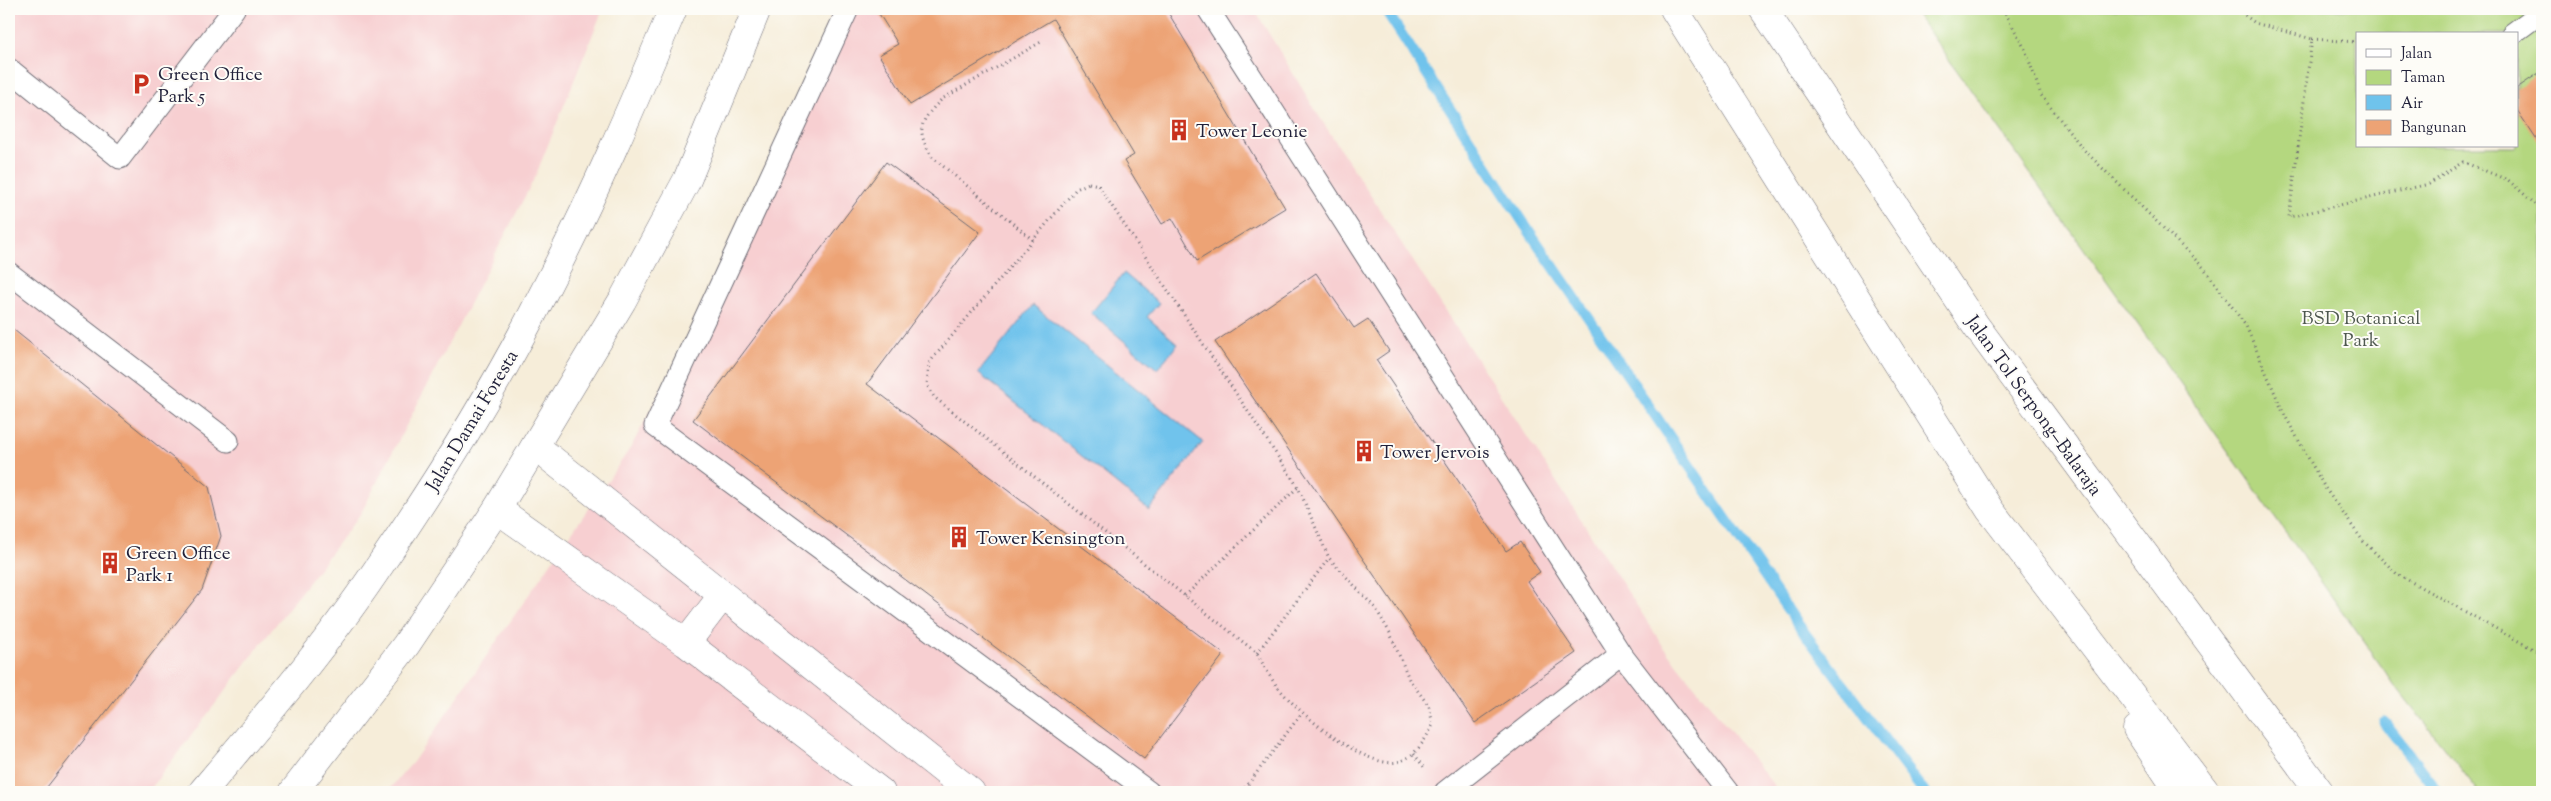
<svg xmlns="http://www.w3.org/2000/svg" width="2551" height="801" font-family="'Sorts Mill Goudy',serif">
<rect width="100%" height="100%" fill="#fdfcf7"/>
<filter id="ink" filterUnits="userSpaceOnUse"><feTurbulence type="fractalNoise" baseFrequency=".02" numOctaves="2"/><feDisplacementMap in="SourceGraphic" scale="10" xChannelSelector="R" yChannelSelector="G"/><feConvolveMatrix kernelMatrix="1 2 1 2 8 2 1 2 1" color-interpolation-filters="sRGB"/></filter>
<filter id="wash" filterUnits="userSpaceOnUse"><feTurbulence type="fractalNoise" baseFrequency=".0096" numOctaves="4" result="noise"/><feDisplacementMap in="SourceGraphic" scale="20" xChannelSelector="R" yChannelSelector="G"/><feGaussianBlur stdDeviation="1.12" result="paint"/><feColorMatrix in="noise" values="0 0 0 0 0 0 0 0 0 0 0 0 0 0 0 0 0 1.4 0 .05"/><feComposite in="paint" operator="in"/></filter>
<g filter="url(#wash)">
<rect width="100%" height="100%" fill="#f6edd9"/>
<path fill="#f7cfd1" d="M9,9H603L535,177L361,513L148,792H9Z
M835,9H1254L1317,113L1665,649L1779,792H387L413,762L631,447L713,295Z"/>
<path fill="#b4d77f" stroke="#6b7c5d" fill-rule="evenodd" d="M1913,9H2542V792H2479L2394,684ZM2357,34H2517V146H2357Z"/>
<path fill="#6fc3ec" stroke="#487294" d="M1124,273L1159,303L1147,317L1178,344L1157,369L1091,313Z
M1033,305L1203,442L1149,510L978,373Z"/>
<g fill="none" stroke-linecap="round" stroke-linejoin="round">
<path stroke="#6fc3ec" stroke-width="11" d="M1385,9L1525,225L1797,623L1924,792
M2384,722L2438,792"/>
</g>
<g id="blocks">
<path fill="#eda375" d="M876,9H1166L1285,208L1197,261L1172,218L1162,224L1124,161L1134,155L1053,19L910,105L879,55L898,44Z
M2542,71V148L2517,110V88Z
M886,162L980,232L867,384L1224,654L1144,759L693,420Z
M1316,273L1354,328L1368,319L1389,351L1376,360L1506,551L1520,542L1540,572L1527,581L1576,653L1475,723L1215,342Z
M9,326L209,487L221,536L202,590L43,792H9Z"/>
</g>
</g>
<g filter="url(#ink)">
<use href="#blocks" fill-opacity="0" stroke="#6c6972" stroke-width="1"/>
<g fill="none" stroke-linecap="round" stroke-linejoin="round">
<g stroke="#6c6972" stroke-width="23">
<path id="lane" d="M848,9L655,426L1149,792
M1208,9L1621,654L1445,792
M2512,34L2542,12
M9,69L120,158L234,9
M9,273L228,441
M1621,654L1728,792"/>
</g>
<g stroke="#6c6972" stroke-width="29">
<path id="street" d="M535,446L971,792
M497,509L686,643L881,792
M686,643L722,596"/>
</g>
<g stroke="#6c6972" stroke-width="29">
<path id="secondary" d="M202,792C262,721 324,648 376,571C438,481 498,384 547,286C594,196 634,102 673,9
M293,792L406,645L497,509L622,301L687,180L757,9"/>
</g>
<g stroke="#6c6972" stroke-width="29">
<path id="highway" d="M1674,9L1990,510L2206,792
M1763,9L1976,326L2320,792
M2137,729L2179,792"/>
</g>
<path stroke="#6c6972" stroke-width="3" stroke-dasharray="1 4" stroke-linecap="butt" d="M2003,9L2025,49L2041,95L2084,150L2204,268L2246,326L2283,412L2325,488L2363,541L2397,574L2542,654
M2237,9L2255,23L2312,39L2289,217L2429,184L2463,162L2508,180L2542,210
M2312,39L2357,42
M1089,183L1098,185L1298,487L1329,558L1376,609L1390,633L1409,679L1429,706L1433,725C1425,740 1415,758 1397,762C1365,769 1296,711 1277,686C1269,676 1263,664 1257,653L934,397L927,385L929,363L1076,189Z
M1033,240L932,157C915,129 920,121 942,99L1041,42
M1185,596L1298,487
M1257,653L1329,558
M1414,754L1424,767
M1242,792L1302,713"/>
<use href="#lane" stroke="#fff" stroke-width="21"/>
<use href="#street" stroke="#fff" stroke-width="28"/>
<use href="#secondary" stroke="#fff" stroke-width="28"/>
<use href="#highway" stroke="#fff" stroke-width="28"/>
</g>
</g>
<defs>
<g id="parking-bare" transform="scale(1.725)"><path d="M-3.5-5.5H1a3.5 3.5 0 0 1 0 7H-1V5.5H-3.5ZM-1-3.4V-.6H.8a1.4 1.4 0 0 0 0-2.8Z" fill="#c8321e" stroke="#fdfcf7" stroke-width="2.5" paint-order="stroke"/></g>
<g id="building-bare" transform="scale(1.725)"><path d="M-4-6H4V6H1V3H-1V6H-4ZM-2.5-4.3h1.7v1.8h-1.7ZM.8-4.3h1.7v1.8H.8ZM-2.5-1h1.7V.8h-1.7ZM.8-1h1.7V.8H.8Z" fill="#c8321e" stroke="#fdfcf7" stroke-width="2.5" paint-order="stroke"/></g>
</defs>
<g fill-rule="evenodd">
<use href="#parking-bare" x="141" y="84"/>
<use href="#building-bare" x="1179" y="130"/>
<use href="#building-bare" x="1364" y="451"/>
<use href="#building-bare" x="959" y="537"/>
<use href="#building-bare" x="110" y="563"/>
</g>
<g text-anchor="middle" stroke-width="4" stroke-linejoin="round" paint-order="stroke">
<g font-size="19" fill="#22223b" stroke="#fdfcf7" text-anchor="start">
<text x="158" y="80">Green Office<tspan x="158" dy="22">Park 5</tspan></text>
<text x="1196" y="137">Tower Leonie</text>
<text x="1380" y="458">Tower Jervois</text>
<text x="976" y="544">Tower Kensington</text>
<text x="126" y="559">Green Office<tspan x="126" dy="22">Park 1</tspan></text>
</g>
<g font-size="19" fill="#4e584f" stroke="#fdfcf7">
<text x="2361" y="324">BSD Botanical<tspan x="2361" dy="22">Park</tspan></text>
</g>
<g font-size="19" fill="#22223b" stroke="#fdfcf7">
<text transform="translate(2035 405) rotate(54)" y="7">Jalan Tol Serpong–Balaraja</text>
<text transform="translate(471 420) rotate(-59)" y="7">Jalan Damai Foresta</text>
</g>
</g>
<rect width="2551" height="801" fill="none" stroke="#fdfcf7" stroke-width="30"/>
<rect x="2356" y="32" width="162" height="115" fill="#fdfcf7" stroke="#a5a5ac"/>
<rect x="2366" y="49" width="25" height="8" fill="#ffffff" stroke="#a5a5ac"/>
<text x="2401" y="58" font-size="15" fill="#22223b">Jalan</text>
<rect x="2366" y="70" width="25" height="15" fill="#b4d77f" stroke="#a5a5ac"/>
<text x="2401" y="82" font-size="15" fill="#22223b">Taman</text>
<rect x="2366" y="95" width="25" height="15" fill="#6fc3ec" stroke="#a5a5ac"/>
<text x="2401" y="108" font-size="15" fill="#22223b">Air</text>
<rect x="2366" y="120" width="25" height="15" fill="#eda375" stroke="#a5a5ac"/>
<text x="2401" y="132" font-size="15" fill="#22223b">Bangunan</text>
</svg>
